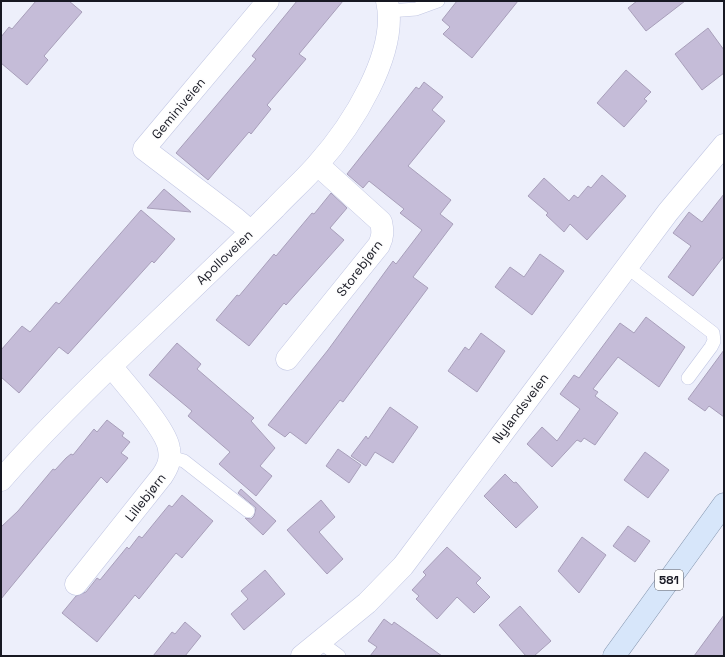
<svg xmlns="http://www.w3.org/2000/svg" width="725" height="657" font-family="'Space Grotesk',sans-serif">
<rect width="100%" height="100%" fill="#edeffb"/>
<path fill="#c5bcd8" stroke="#a89fba" d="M36,1H69L82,12L44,56L48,60L27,85L1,63V37L9,27L12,29Z
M297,1H343L299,54L306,59L267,105L271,109L251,134L249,132L208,180L176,153L256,59L252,56Z
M457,1H518L472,58L443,34L450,27L442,20Z
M637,1H685L646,31L628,8Z
M708,28L724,50V73L702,90L675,54Z
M626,70L651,92L644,99L647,101L624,127L597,103Z
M424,82L443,97L432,110L445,121L408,166L451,200L440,214L453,224L413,277L428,288L343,402L340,400L306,444L290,432L285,437L268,425L328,350L393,261L396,264L422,230L400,213L404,209L369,181L363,188L347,174L416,87L419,89Z
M602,175L626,196L587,240L570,224L564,232L546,215L548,213L528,196L544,178L569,201L574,195L578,198L588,186L591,188Z
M164,189L191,212L147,208Z
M331,193L347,208L330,228L344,240L286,305L284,303L249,346L216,320L237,295L239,296L274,254L276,256L312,213L314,214Z
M724,194V256L693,296L668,277L691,246L673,233L689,212L702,222Z
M141,210L175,239L154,263L152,261L68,354L59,347L19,393L1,377V350L22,326L30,332L56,302L59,304Z
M540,254L564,271L532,315L495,287L510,267L524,277Z
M646,317L685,347L659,387L618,357L593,389L598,392L595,396L618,413L595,445L584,438L581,442L577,440L552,467L527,444L542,427L557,441L580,409L560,394L574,375L579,378L620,323L634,333Z
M481,333L505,351L477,392L448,371L465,347L469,350Z
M177,343L201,364L197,369L254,418L251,421L275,448L260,466L272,476L256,496L219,464L230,452L188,416L192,411L149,375Z
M724,350V417L709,406L705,411L688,399Z
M390,407L418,427L393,463L375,452L366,466L351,456L366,436L368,439Z
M107,420L124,433L122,436L130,442L121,453L128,458L107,483L101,477L1,599V527L18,511L53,469L55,470L66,458L71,454L73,455L94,429L97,432Z
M338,449L361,465L349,483L326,466Z
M645,452L669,470L648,498L624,480Z
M505,474L514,483L516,482L538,507L516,528L484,496Z
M241,489L276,521L263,535L245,518L251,519L254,516L256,508L238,493Z
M182,495L213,521L182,558L176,553L139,599L135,595L97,642L62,613L76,596L86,592L97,578L100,580L127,547L129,549L139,536L142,538L169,505L172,507Z
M321,500L335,517L319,532L343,559L327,574L287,530Z
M628,526L650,541L635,562L613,546Z
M582,537L606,555L579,593L558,571Z
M447,547L481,578L476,583L490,597L474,613L457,597L437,619L416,599L419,596L412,590L426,575L423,572Z
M265,570L285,594L244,630L231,614L248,599L241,591Z
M520,606L551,641L534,656H526L499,625Z
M724,615V656H694Z
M384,619L392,625L394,622L442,656H370L377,647L368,641Z
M185,622L201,636L185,656H153L172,632L175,634Z"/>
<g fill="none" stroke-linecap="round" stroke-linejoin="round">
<g stroke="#c2c7e3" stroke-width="14">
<path id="service" d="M389,11L416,9L438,1
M627,267L713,333L714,341L711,347L688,378
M170,457L184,461L248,511
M320,642L339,656"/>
</g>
<g stroke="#c2c7e3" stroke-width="23">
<path id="minor" d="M251,232L236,219L144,149L268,1
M287,359L379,245C383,237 383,231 381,222L318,165
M1,480C47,427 99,377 150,329C192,289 234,249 275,208C289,193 304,180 317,165C351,127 399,53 387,1
M76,584L162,476C168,467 171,460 169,449C167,429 125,384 111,366
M302,656L367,603L403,566L668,212L724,145"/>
</g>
<g stroke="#8394ac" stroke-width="23">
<path id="primary" d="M614,656L724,504"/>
</g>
<use href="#service" stroke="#fff" stroke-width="13"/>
<use href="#minor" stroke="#fff" stroke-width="22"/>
<use href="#primary" stroke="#d7e6fa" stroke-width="22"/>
</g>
<g text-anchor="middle" stroke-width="3.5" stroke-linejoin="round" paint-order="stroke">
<rect fill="#fdfdfd" stroke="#5c5d64" stroke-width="1" x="655" y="570" width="28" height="20" rx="3"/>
<g font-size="12" font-weight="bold" fill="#171822">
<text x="669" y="584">581</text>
</g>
<g font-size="13" fill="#171822" stroke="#fdfdfd">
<text transform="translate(178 108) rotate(-50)" y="5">Geminiveien</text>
<text transform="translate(224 257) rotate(-44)" y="5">Apolloveien</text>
<text transform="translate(359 268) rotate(-53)" y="5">Storebjørn</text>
<text transform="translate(520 408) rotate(-53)" y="5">Nylandsveien</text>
<text transform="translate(145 497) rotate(-52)" y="5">Lillebjørn</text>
</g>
</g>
<rect width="725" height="657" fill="none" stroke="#171822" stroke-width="4"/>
</svg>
